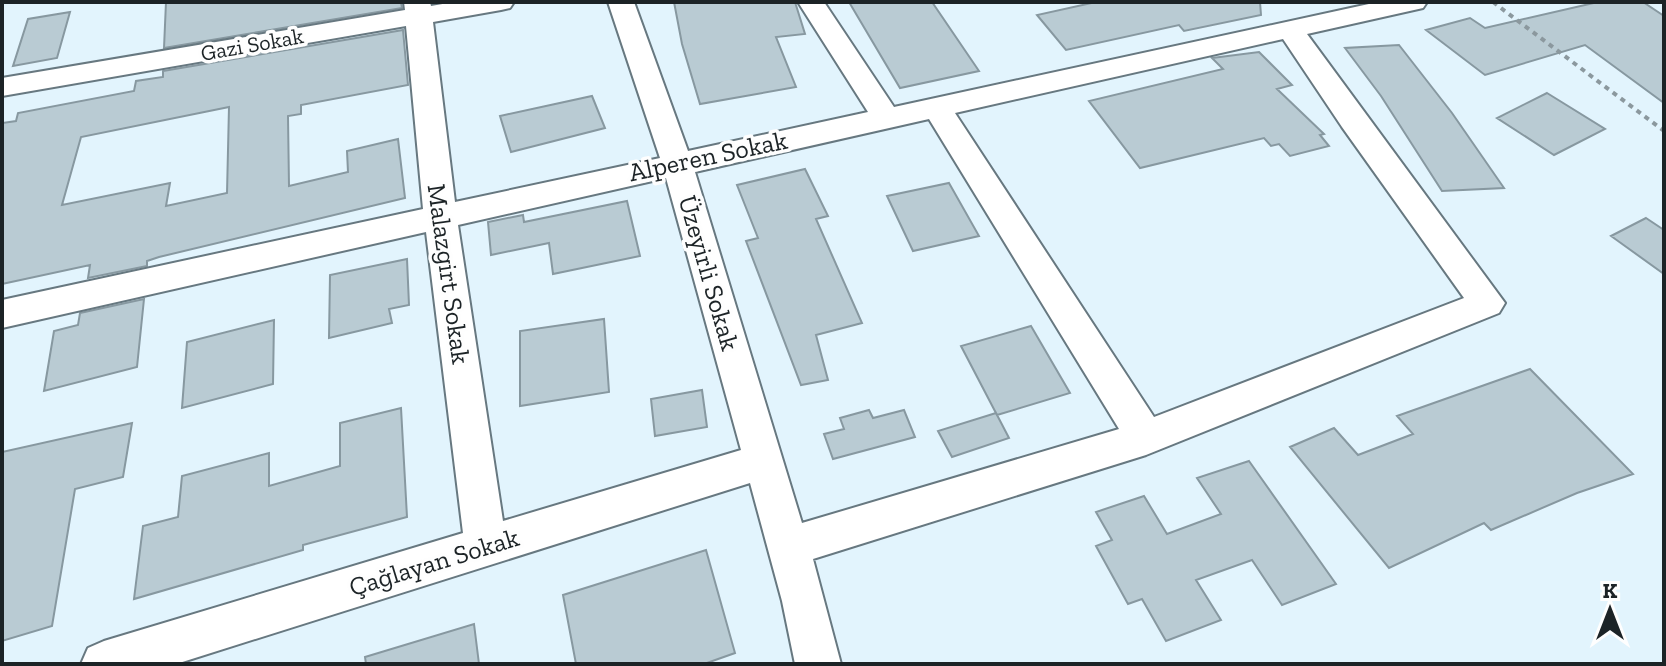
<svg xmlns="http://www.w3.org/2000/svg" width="1666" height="666" font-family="'Zilla Slab',serif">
<rect width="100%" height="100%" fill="#e2f4fd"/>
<path fill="#b9cbd3" stroke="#8798a0" stroke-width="2" fill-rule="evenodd" d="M166,2H401L402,8L164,48Z
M674,2H795L805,34L776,37L796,87L700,104L682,44Z
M849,2H932L979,71L900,88Z
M1096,2H1260L1261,15L1184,31L1179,25L1066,50L1037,15Z
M1598,2H1643L1664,16V103L1585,45L1485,75L1426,30L1470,18L1485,28Z
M70,12L57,58L13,66L28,19Z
M403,30L408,85L301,105V114L288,116L289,186L348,172L347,151L398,139L405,198L159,257L147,261V266L88,278L90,265L2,284V123L16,121L18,113L134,91L136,81L163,77V71ZM229,107L227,193L166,206L170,183L62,205L81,137Z
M1399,45L1452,113L1504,188L1442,191L1381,96L1345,48Z
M1259,52L1292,85L1277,89L1324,134L1320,135L1329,146L1290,156L1279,144L1271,146L1264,138L1140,168L1089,101L1223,69L1212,58Z
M1547,93L1605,129L1554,155L1497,118Z
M592,96L605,128L511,152L500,116Z
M805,169L828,216L816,219L862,323L816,335L828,380L801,385L746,241L758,238L737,185Z
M949,183L979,236L913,251L887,196Z
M627,201L640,256L553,274L549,243L491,255L488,222L523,215L524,222Z
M1646,218L1664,230V274L1611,236Z
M407,259L409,305L389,309L392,323L329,338L330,275Z
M144,299L137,367L44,391L54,331L78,325L80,313Z
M604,319L609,392L520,406V331Z
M274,320L273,384L182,408L187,342Z
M1031,326L1070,393L997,415L961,346Z
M1530,369L1633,474L1577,493L1491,530L1484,523L1389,568L1290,447L1334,428L1358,455L1413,434L1397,416Z
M702,390L707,427L655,436L651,399Z
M401,408L407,517L303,545V550L134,599L143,526L178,517L182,476L269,453V486L340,466V423Z
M869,410L873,418L904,410L915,437L833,459L824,434L844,429L840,418Z
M996,413L1009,438L952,457L938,431Z
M132,423L123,477L75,489L52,626L2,641V452Z
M1249,461L1336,584L1282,605L1252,560L1196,580L1221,620L1166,641L1142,599L1128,604L1096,546L1112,540L1096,512L1144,496L1167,534L1221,514L1197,478Z
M706,550L735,653L704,664H576L563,595Z
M474,624L479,664H366L365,657Z"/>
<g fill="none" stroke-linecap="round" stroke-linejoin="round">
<g stroke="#677880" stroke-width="4">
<path id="minor" d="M404,2H430L431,6L454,2H514L510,8L501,10L433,22L455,202L660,158L608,2H634L688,151L868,112L798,2H824L894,107L1378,2H1427L1423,8L1307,34L1505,303L1499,313L1146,455L813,559L841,664H795L782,601L750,483L176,664H81L88,648L104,641L463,533L426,232L2,328V300L423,209L406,26L2,96V78L405,10ZM1283,39L1342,127L1464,298L1154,417L955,113ZM929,119L1119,429L802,523L695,172ZM666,178L741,450L503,521L458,225Z"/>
</g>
<path stroke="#8b989e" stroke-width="4" stroke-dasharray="5 5" stroke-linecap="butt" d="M1493,2L1664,131"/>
<use href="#minor" fill="#fff" fill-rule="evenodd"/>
</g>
<g text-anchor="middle" stroke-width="7" stroke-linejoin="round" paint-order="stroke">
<g font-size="22" fill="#1c2326" stroke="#fefefe">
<text transform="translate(252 44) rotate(-10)" y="8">Gazi Sokak</text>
</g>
<g font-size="26" fill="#1c2326" stroke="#fefefe">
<text transform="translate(708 156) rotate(-12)" y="9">Alperen Sokak</text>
<text transform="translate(709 273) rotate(74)" y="9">Üzeyirli Sokak</text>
<text transform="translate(449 274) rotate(82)" y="9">Malazgirt Sokak</text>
<text transform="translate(434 562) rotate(-17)" y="9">Çağlayan Sokak</text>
</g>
</g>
<rect width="1666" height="666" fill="none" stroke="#1c2326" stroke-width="8"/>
<g transform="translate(1610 610)" stroke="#fefefe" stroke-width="6" paint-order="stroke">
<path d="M0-6L14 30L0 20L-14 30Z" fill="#1c2326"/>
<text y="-12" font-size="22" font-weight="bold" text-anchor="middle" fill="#1c2326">K</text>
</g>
</svg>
